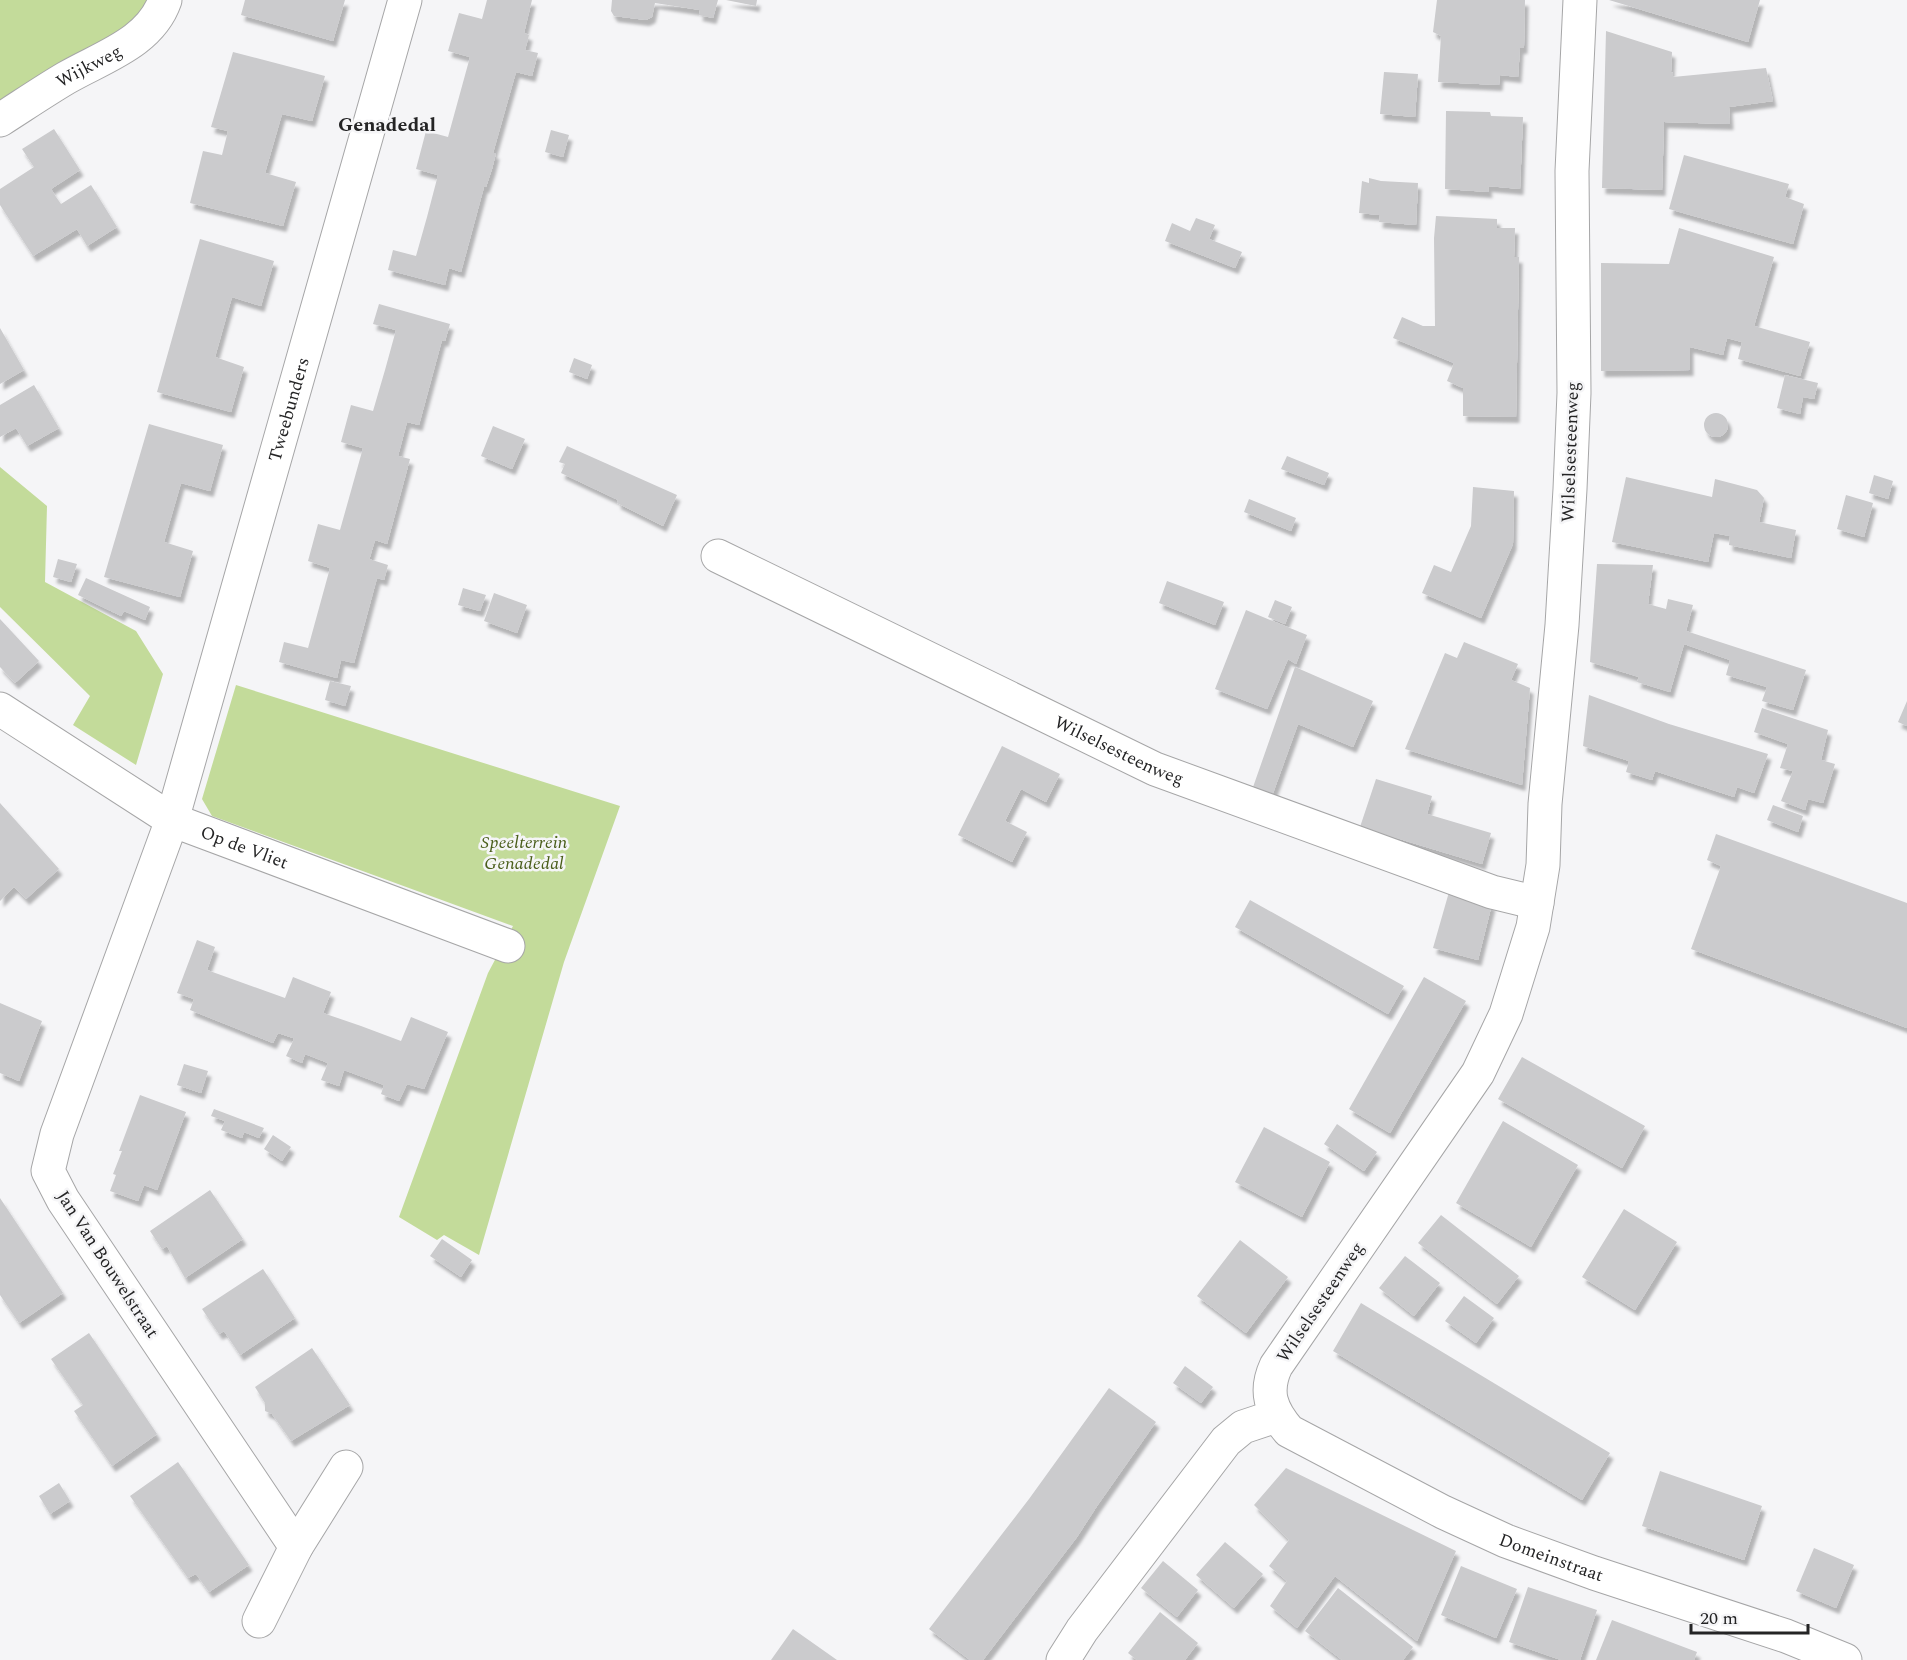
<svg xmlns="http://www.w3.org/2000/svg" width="1907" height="1660" font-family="Spectral,serif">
<defs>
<filter id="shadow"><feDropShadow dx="3.5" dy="6" stdDeviation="1.5" flood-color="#0004"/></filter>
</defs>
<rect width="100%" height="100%" fill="#f5f5f7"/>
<path fill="#c3db9a" d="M0,0H147L138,19L0,111Z
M0,467L47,506L45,582L136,631L163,674L136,765L73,725L90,696L0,607Z
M236,685L620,806L564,962L479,1255L444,1235L437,1240L399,1217L488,973L513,926L212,816L202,799Z"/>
<path fill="#cbcbcd" filter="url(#shadow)" d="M245,0H345L333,41L241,15Z
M487,0H532L524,33L529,35L525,50L538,53L532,76L516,72L493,153H496L492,169L486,187H484L461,272L449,268L445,285L388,270L393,250L416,256L427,217L438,175L416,169L426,131L448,137L470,57L448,51L459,13L482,19Z
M612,0H718L713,18L699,15L700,10L655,3L652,17L646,20L614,16L611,11Z
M726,0H757L756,6Z
M1437,0H1525L1524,46V48H1520L1518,77L1500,75L1499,85L1438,82L1441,36L1433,32Z
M1609,0H1760L1748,42Z
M1606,31L1672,52L1671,72L1673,73V77L1766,68L1773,101L1729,107L1730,124L1664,122L1662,190L1602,188Z
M233,52L325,76L312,121L282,114L265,173L296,182L283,226L190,203L203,151L222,155L228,131L211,127Z
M1384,72L1418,74L1415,117L1380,114Z
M1446,111L1490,112L1491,116L1523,117L1520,189L1488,186L1489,192L1445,189Z
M54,129L80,170L51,189L56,197L61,204L91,185L117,227L87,246L77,229L33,256L0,205V189L34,167L22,149Z
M551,130L569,135L563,157L545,152Z
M1684,155L1789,184L1785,197L1804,204L1793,244L1669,209Z
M1369,178L1381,181L1418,183L1416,225L1379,222L1380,215L1359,213L1362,181L1369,183Z
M1436,216L1497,219V228H1515L1514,257H1519L1516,417L1463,416V388L1447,381L1454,363L1393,338L1402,317L1423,326H1435L1434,238Z
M1196,218L1215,225L1209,239L1242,252L1235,268L1165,241L1172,223L1190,231Z
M1679,228L1774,257L1754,326L1810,342L1800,376L1738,359L1742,342L1727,338L1723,355L1690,347V370L1601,371V263L1669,264Z
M200,239L274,261L261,306L232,297L215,357L244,367L231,412L157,392Z
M379,304L450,324L445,341L442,340L419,425L407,422L398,456L410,459L387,544L375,540L370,557L369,559L388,565L384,580L377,578L354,663L341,660L337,678L279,662L284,642L308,648L330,568L308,561L318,524L340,530L363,448L341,442L351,405L373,411L385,370L396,330L373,324Z
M0,328L24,370L0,384Z
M574,358L592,365L587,379L569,372Z
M1785,375L1818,383L1814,399L1803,397L1800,414L1777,408Z
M34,385L59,428L27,446L16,428L0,437V405Z
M1704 425a12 12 0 1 1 24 0a12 12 0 1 1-24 0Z
M149,424L223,445L210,491L181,483L164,542L193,551L180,597L104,577Z
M493,426L525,439L512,469L481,456Z
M567,446L677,495L663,526L617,503L618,500L561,473L565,464L559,462Z
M1287,456L1329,473L1324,485L1281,469Z
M1874,475L1893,481L1888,499L1869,493Z
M1626,477L1712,497L1715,479L1757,490L1764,498L1759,522L1796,530L1791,558L1729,545L1730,536L1714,533L1708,562L1612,542Z
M1473,487L1514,491L1513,544L1481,618L1422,593L1434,565L1451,572L1471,526Z
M1846,495L1873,503L1864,537L1837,529Z
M1249,499L1296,518L1291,531L1244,512Z
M58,559L77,564L71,582L53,577Z
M1597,564L1653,565L1648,604L1666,609L1668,599L1693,605L1686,631L1806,670L1793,710L1762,701L1767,687L1726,675L1730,660L1684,644L1670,692L1637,682L1639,677L1590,662Z
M86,578L150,607L145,620L124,611L121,616L78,595Z
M1167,581L1224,602L1215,625L1159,603Z
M463,588L486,595L480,611L458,605Z
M494,593L527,605L517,633L484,621Z
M1275,600L1292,607L1285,624L1268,617Z
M1246,610L1307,635L1296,664L1288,659L1267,709L1215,689Z
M0,619L39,661L15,683L0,667Z
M1464,642L1518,664L1511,680L1530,688L1522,785L1405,749L1445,653L1457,658Z
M1295,667L1373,701L1353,747L1298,724L1272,796L1252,790Z
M330,681L351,686L345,706L325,700Z
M1589,695L1669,724L1768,754L1754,793L1737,787L1734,797L1655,771L1652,780L1626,772L1629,761L1583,746Z
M1907,701V726L1898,722Z
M1762,708L1828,730L1821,760L1835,764L1823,803L1808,799L1805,810L1781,801L1793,771L1780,768L1788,744L1754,732Z
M1002,746L1060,774L1046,802L1021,789L1005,821L1027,832L1012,862L958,835Z
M1376,779L1432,796L1427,814L1491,833L1482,864L1360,827Z
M0,803L59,869L26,899L14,887L0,901Z
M1773,805L1803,816L1798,832L1767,820Z
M1716,834L1907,903V1028L1691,949L1721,866L1707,860Z
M1449,892L1492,904L1478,960L1433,948Z
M1250,900L1404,986L1388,1014L1235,927Z
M197,940L215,947L207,970L285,998L293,977L313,985L331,992L323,1013L361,1026L401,1041L411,1017L448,1032L424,1089L407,1084L399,1101L381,1094L384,1085L344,1070L339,1086L321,1080L328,1063L305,1054L302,1063L286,1056L294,1039L293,1038L278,1033L273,1043L190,1010L194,999L177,993Z
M1424,977L1466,1001L1390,1133L1349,1109Z
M0,1003L42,1021L19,1081L0,1073Z
M1522,1057L1645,1126L1622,1168L1498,1099Z
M184,1064L208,1071L201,1093L177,1085Z
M140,1095L186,1112L157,1190L144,1185L138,1201L110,1191L116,1175L113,1174L122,1151H119Z
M214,1109L264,1128L259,1138L244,1132L242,1138L221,1130L225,1121L211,1116Z
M1503,1121L1578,1165L1531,1247L1456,1203Z
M1337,1124L1377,1152L1364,1171L1324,1144Z
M1264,1127L1330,1162L1302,1217L1235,1182Z
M273,1135L291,1147L282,1161L264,1149Z
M210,1190L243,1239L185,1278L167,1246L162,1249L150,1231Z
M0,1198L63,1293L19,1323L0,1295Z
M1624,1209L1677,1242L1635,1310L1582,1277Z
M1441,1215L1519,1276L1497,1304L1418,1243Z
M442,1239L472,1260L461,1277L430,1256Z
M1240,1240L1288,1277L1246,1333L1197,1296Z
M1405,1256L1440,1283L1414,1316L1379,1288Z
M263,1269L295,1318L240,1355L224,1331L219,1334L202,1309Z
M1464,1296L1494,1318L1476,1343L1445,1321Z
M1361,1303L1610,1453L1582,1500L1333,1351Z
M89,1333L157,1434L112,1466L74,1411L83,1405L51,1359Z
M312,1348L350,1405L291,1441L272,1414L265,1411V1403L255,1387Z
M1185,1366L1213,1387L1201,1403L1173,1383Z
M1109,1388L1156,1422L1097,1506L1077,1537L983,1660H970L929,1629L1029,1499Z
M178,1462L249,1565L209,1592L196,1574L188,1578L130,1496Z
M1286,1468L1456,1551L1417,1641L1335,1576L1297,1628L1270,1606L1287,1581L1269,1566L1289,1540L1254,1505Z
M1660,1471L1762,1506L1744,1560L1642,1526Z
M59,1483L70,1501L50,1514L39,1496Z
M1225,1542L1263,1574L1234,1608L1196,1575Z
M1814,1548L1854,1565L1836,1608L1796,1591Z
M1163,1561L1198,1590L1177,1617L1141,1588Z
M1461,1566L1517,1589L1496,1638L1441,1615Z
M1528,1587L1597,1610L1580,1660H1561L1509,1642Z
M1338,1588L1413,1647L1403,1660H1342L1305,1631Z
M1160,1612L1198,1643L1185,1660H1137L1128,1653Z
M1612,1620L1697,1652L1694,1660H1596Z
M793,1629L837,1660H771Z"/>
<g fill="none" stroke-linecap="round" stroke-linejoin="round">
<g stroke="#a6a6a7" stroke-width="35">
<g id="minor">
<path id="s1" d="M1580,0L1572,171L1574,393L1570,489L1562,625L1545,804L1543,865L1533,927L1506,1014L1478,1073L1276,1366C1264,1392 1271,1410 1289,1431L1443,1512L1506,1541L1594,1573L1786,1636L1845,1660"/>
<path id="s2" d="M0,120C22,106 44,91 66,78C102,57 150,43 165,0"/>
<path id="s3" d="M718,556L1155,769L1492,892L1537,903"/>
<path id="s4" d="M0,709L172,820L508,946"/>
<path id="s5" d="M296,1547L63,1200L48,1171L57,1134L172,820L405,0"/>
<path d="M259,1621L296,1547L346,1467"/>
<path d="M1063,1660L1082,1630L1226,1441L1243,1427L1276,1416"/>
</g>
</g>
<use href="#minor" stroke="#fff" stroke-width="33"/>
</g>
<g text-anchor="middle" stroke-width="5" stroke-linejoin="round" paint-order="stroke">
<g font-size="18" fill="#242425" stroke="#f5f5f7">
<text dy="6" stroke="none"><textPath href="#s2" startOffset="104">Wijkweg</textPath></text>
<text dy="6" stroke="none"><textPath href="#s5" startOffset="1250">Tweebunders</textPath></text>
<text transform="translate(1570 452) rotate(-88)" y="6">Wilselsesteenweg</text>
<text dy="6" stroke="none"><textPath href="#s3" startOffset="446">Wilselsesteenweg</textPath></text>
<text dy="6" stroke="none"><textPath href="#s4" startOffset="282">Op de Vliet</textPath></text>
<text transform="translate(108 1264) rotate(57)" y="6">Jan Van Bouwelstraat</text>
<text transform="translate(1320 1302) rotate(-56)" y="6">Wilselsesteenweg</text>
<text dy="6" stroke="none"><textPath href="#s1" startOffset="1804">Domeinstraat</textPath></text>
</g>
<g font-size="18" font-style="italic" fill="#495d19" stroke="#f5f5f7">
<text x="524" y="848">Speelterrein<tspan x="524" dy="21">Genadedal</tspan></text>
</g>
<g font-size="20" font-weight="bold" fill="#242425" stroke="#f5f5f7">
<text x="387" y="131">Genadedal</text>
</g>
</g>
<path d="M1691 1624v9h117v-9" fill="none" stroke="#242425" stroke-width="3"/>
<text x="1700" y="1624" font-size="18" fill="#242425" stroke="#f5f5f7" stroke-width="4.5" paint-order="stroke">20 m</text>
</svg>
